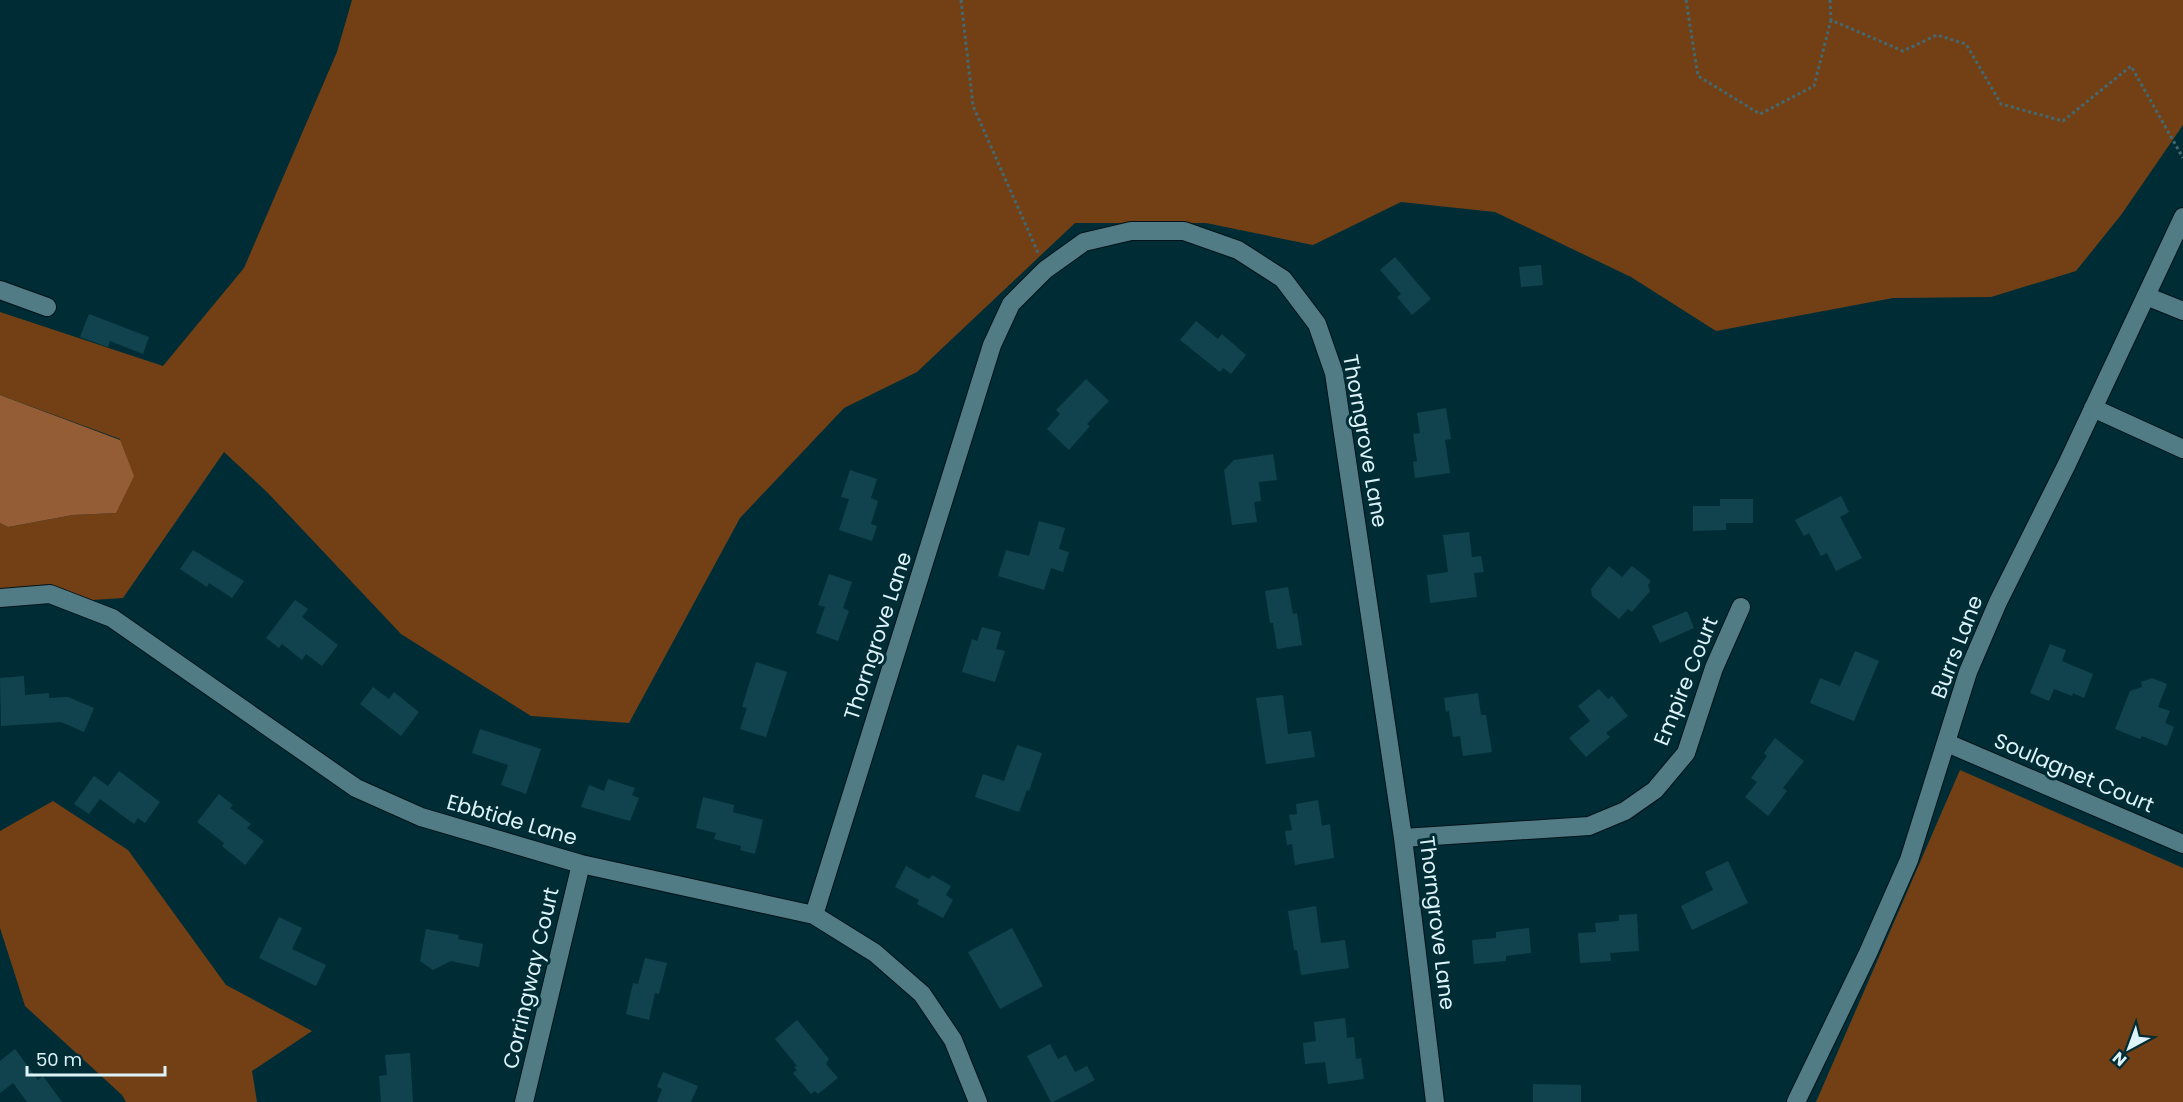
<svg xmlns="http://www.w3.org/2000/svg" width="2183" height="1102" font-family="Poppins,sans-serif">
<rect width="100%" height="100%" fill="#002d35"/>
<path fill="#734016" d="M352,0H2183V125L2121,215L2076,271L1991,297L1893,298L1716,331L1631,277L1495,212L1401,202L1313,245L1206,223H1075L917,372L844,408L740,518L629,723L531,716L401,634L267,492L224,452L123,598L0,606V523L8,527L73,515L116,513L120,439L0,395V312L163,366L244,268L337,52Z
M1960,770L2183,868V1102H1816Z
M53,801L128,850L226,985L312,1031L252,1071L257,1102H126L122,1095L25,1006L0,928V831Z"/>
<path fill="#945d35" d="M0,395L120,440L134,476L116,513L73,515L8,527L0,523Z"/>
<path fill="#11434e" d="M1395,257L1431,299L1412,315L1397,297L1401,294L1380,270Z
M1541,265L1543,285L1521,287L1519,267Z
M89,314L149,337L143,354L110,341L108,347L80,337Z
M1196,321L1218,339L1222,334L1246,355L1231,374L1223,368L1220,372L1180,340Z
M1086,379L1109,401L1087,424L1090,426L1069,450L1047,429L1060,414L1056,410Z
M1446,408L1451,439L1445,440L1450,473L1415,478L1413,462L1417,461L1413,434L1420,433L1417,413Z
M1273,454L1277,480L1259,482L1261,501L1254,502L1257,522L1232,525L1224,470L1234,460Z
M850,470L877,479L871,498L878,501L871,524L877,526L872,541L839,530L849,499L841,497Z
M1841,496L1849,512L1840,517L1862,558L1836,571L1827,553L1821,556L1809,533L1804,536L1795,520Z
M1720,499H1753V523H1726V530L1693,531V506H1720Z
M1039,521L1065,528L1059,549L1069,552L1063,572L1051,568L1044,590L998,576L1006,550L1029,556Z
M1469,532L1472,557L1481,556L1484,572L1474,573L1477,597L1430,603L1427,575L1448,572L1443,535Z
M193,550L244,581L232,598L209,583L207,587L180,569Z
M1609,566L1622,577L1632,566L1651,581L1648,585L1650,591L1632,612L1628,609L1619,619L1592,596L1591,589Z
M829,574L852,582L843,608L849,611L838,641L816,633L825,607L818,605Z
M1288,587L1293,614L1297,613L1302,645L1277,649L1273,623H1270L1265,591Z
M295,600L308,609L302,617L338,645L322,666L306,654L302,660L282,644L279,648L266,638Z
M1687,611L1694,628L1660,643L1652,626Z
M982,627L1001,632L996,649L1005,651L995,682L962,672L972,639L977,641Z
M2050,644L2066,650L2062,661L2093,674L2084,698L2073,693L2072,696L2054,689L2049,701L2030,693Z
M1855,651L1879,661L1854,721L1810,703L1820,678L1840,686Z
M756,662L787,672L766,737L740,729L747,708L742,707Z
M24,676L25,695L49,693V698L68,697L94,708L84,732L61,722L1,726L0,678Z
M2152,678L2167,684L2158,707L2170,711L2165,723L2174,727L2167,746L2142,736L2140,739L2115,729L2130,691L2142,687L2141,682Z
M373,687L389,699L394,692L419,712L401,736L360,704Z
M1599,689L1608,699L1612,696L1628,716L1606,733L1610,737L1586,757L1569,738L1590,721L1578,706Z
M1478,693L1481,715H1486L1492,752L1463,756L1460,736L1453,737L1449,711L1446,712L1444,698Z
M1283,695L1288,734L1311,731L1315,757L1266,764L1256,698Z
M480,729L541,749L526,794L501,785L508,765L472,753Z
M1775,738L1804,761L1783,788L1787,791L1768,816L1745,797L1757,782L1751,778L1767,756L1764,753Z
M1017,745L1042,753L1029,791L1027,790L1019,812L975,797L983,774L1004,781Z
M119,771L160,802L145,823L138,818L134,824L100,799L89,814L74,804L94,776L108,786Z
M608,779L635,788L632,795L639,798L630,821L581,807L589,785L604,791Z
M219,794L233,805L230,808L251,824L247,828L264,841L245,865L222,846L224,843L197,822Z
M703,797L734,805L733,812L763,820L755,854L740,850L741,846L714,839L716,833L696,828Z
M1318,800L1322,826L1330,824L1334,858L1295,865L1292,844L1287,845L1285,831L1292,830L1289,815L1297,814L1296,804Z
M1728,861L1748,903L1692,930L1681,906L1713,890L1705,872Z
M906,866L929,879L932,875L951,886L946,895L953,900L943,918L917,904L919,900L895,887Z
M1316,906L1321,943L1345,940L1349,968L1301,975L1297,950H1294L1288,911Z
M1637,914L1639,951L1610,953L1611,961L1580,963L1578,933L1596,932L1595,923L1619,921V915Z
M279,917L302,928L292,949L326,965L316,986L259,958Z
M1012,928L1043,986L1000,1009L968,952Z
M1529,928L1531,953L1506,956V961L1474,964L1472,940L1496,938V932Z
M426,929L459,935L458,939L483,944L479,967L451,961L433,970L420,961Z
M645,958L667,963L659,994L655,993L649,1020L626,1014L633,983L638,984Z
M1345,1018L1347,1038L1354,1037L1356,1059L1361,1058L1364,1079L1328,1084L1325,1062L1305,1064L1303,1043L1316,1041L1314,1022Z
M797,1020L829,1059L826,1064L838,1078L818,1094L815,1091L811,1094L793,1073L797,1070L794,1067L797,1066L775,1039Z
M1050,1044L1058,1059L1066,1055L1075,1072L1087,1066L1095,1080L1053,1102H1051L1027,1056Z
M15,1049L38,1080L43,1076L62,1102H27L13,1083L0,1093V1061Z
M410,1053L413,1102H381L379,1076L387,1075L385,1055Z
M663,1072L698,1086L691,1102H657L662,1089L657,1087Z
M1533,1084L1581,1085V1102H1533Z"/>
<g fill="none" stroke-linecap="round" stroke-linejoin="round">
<g stroke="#011318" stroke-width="20">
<path id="minor" d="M0,290L47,307
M2146,296L2183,311
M2093,408L2183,449
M0,598L50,594L112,618L356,788L421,817L581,864L814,915L875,953L922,994L953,1040L978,1102
M1947,743L2183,844
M1403,838L1589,826L1625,811L1655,790L1686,753L1714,668L1741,607
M814,915L992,345L1011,304L1045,270L1084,242L1131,231H1184L1238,250L1283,279L1317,324L1334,373L1403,838L1435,1102
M524,1102L581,864
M1796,1102L1868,953L1909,860L1968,672L1998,602L2067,464L2183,217"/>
</g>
<path stroke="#436970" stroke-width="3" stroke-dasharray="3 3" stroke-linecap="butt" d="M961,0L973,106L1039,255
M1686,0L1698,76L1760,114L1814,86L1831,20
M1830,0L1831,20L1903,51L1937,35L1966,44L2001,104L2063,121L2131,66L2183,158"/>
<use href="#minor" stroke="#527c85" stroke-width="18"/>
</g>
<g text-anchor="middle" stroke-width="6" stroke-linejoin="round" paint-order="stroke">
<g font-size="21" fill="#ddf3f8" stroke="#002d35">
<text transform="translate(1365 441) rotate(80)" y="7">Thorngrove Lane</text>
<text transform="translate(878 636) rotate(-72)" y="7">Thorngrove Lane</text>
<text transform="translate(1957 647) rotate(-69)" y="7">Burrs Lane</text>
<text transform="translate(1686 681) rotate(-68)" y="7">Empire Court</text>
<text transform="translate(2074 773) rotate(23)" y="7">Soulagnet Court</text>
<text transform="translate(512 820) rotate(16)" y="7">Ebbtide Lane</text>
<text transform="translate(1437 923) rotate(83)" y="7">Thorngrove Lane</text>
<text transform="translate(531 978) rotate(-77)" y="7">Corringway Court</text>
</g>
</g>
<g transform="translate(2129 1048) rotate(221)" stroke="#002d35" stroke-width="4.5" paint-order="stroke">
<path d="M0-4.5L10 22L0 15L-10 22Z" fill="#ddf3f8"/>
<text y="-9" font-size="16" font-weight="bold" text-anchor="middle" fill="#ddf3f8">N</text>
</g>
<path d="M27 1066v9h138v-9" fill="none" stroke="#ddf3f8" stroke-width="3"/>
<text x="36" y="1066" font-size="18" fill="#ddf3f8" stroke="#002d35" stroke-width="4.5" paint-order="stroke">50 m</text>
</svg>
